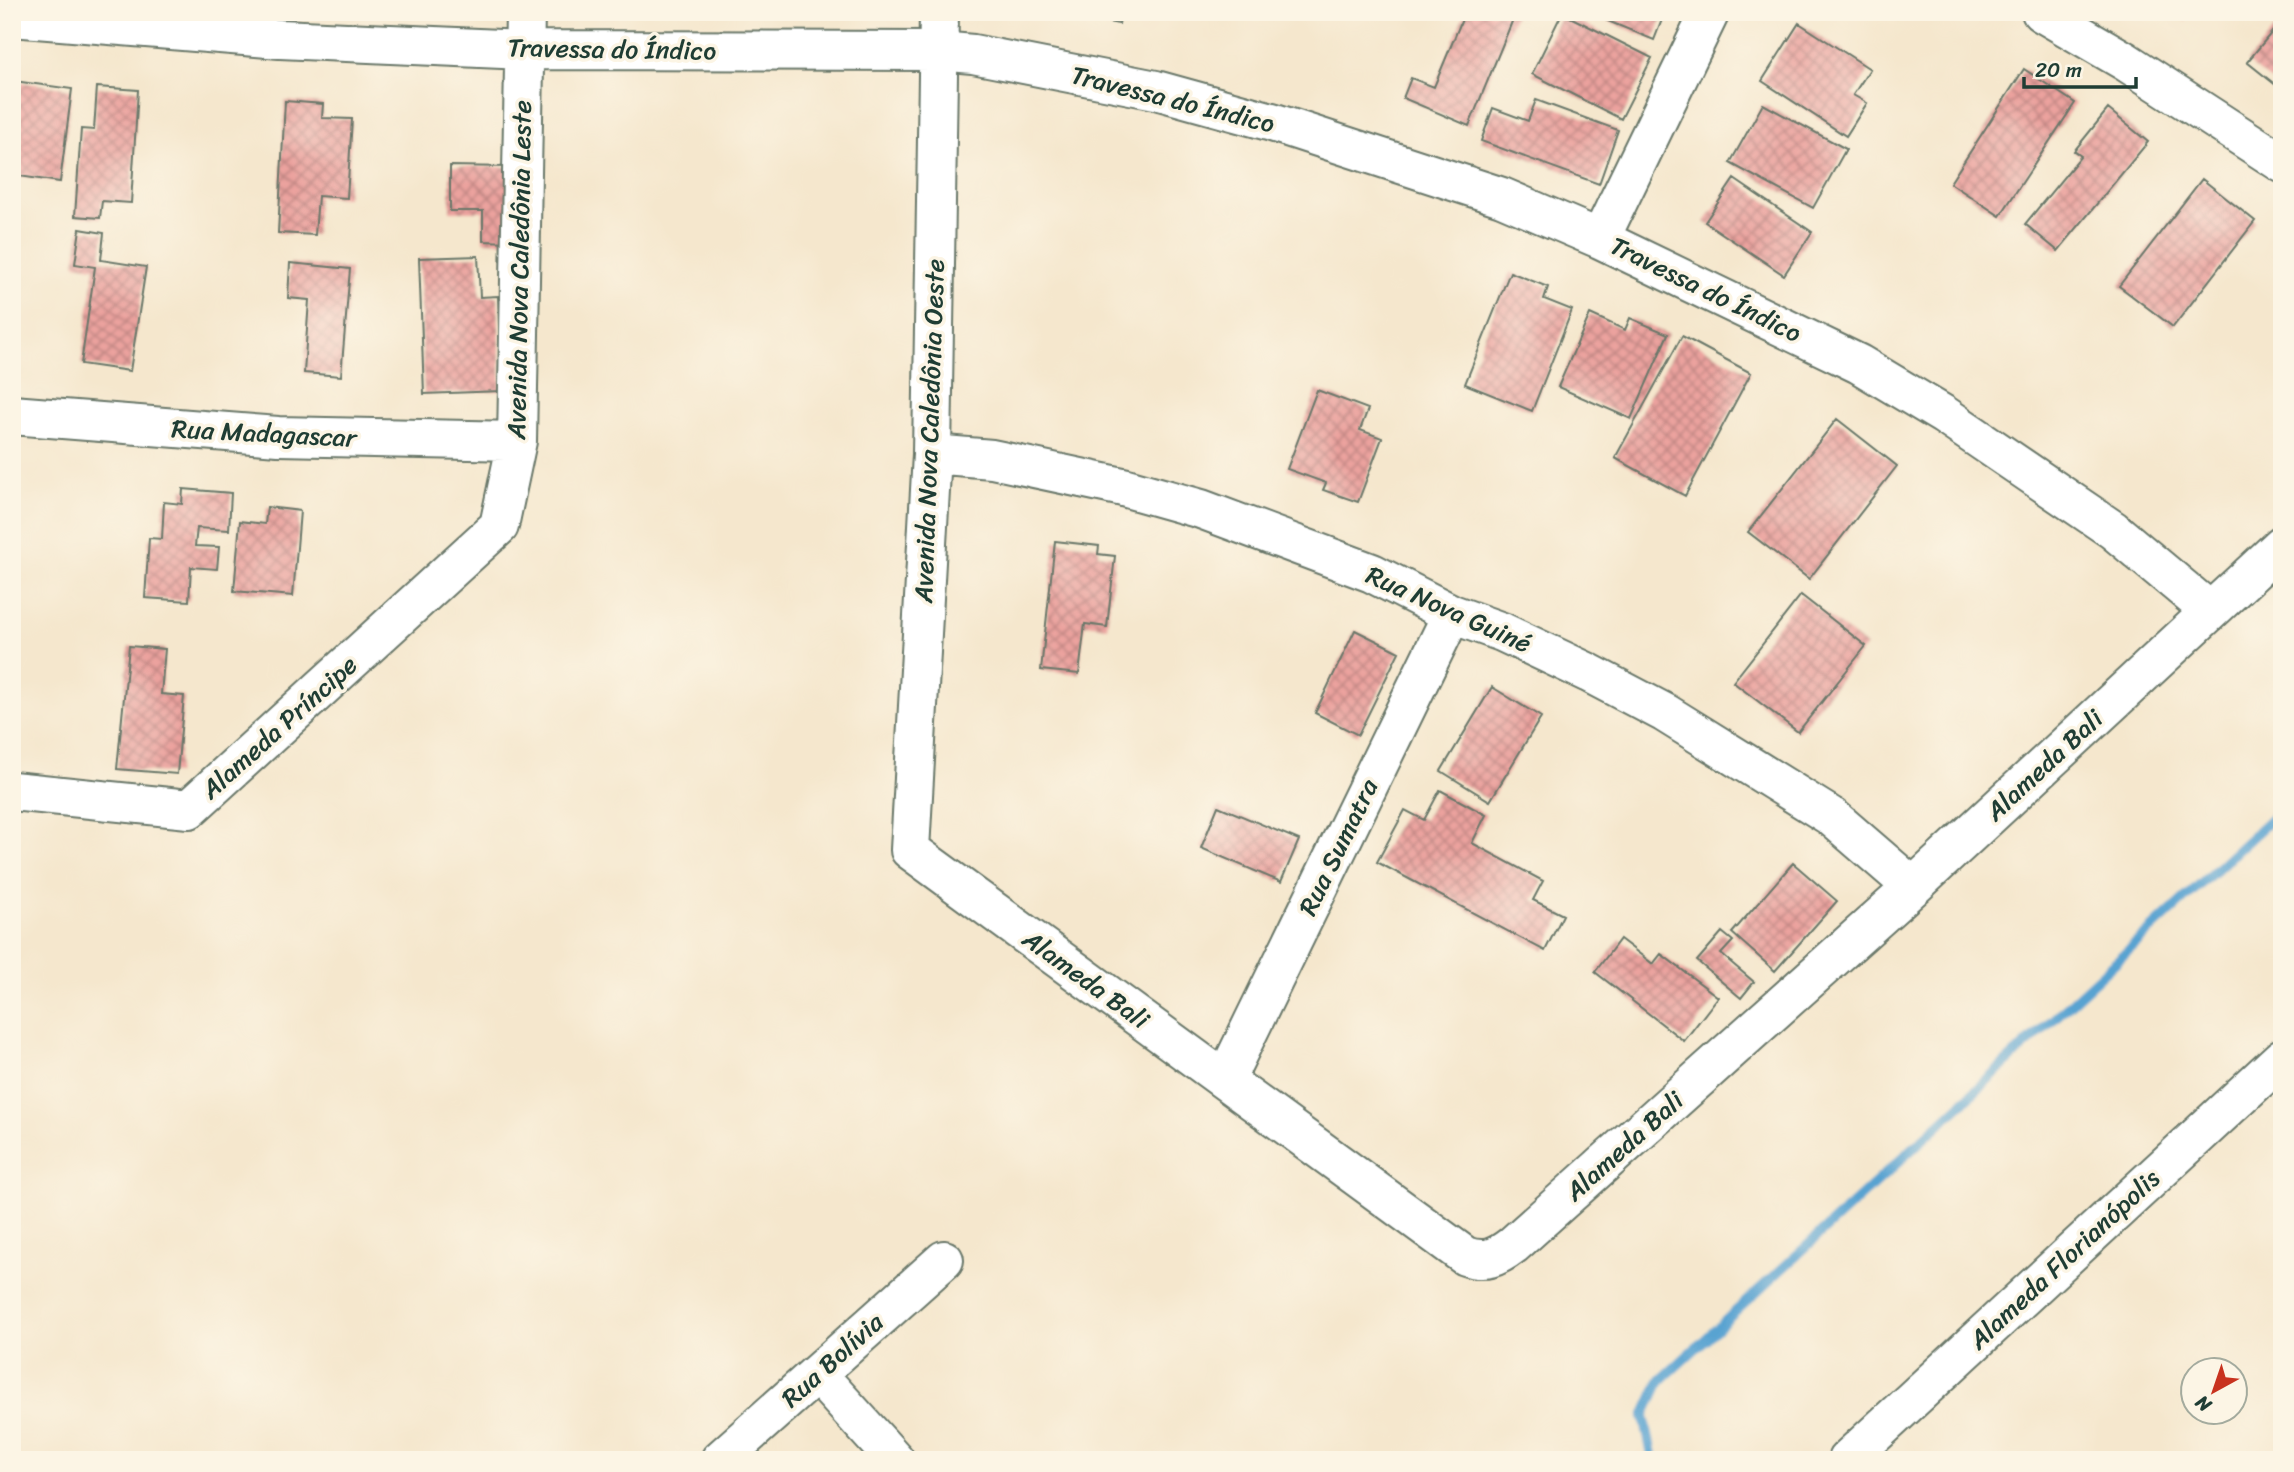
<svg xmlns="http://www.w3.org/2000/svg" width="2294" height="1472" font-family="Sriracha,sans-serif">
<defs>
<pattern id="building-cross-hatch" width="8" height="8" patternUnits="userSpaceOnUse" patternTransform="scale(1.75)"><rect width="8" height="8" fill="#eba29e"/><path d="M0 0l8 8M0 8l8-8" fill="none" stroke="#be8582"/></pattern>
</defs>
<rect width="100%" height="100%" fill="#fcf5e5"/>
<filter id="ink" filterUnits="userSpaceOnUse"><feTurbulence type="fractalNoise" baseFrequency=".0143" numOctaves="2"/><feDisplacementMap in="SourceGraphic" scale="14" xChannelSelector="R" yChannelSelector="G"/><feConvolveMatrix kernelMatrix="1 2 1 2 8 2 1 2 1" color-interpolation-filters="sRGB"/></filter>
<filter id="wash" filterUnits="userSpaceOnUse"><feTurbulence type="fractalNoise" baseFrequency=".00686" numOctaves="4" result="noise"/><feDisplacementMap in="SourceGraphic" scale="28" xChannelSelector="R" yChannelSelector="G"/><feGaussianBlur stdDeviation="1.57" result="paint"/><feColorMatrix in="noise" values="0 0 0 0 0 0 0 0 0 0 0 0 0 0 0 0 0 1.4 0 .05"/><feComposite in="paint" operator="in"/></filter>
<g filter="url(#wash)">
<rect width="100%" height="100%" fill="#f5e7cd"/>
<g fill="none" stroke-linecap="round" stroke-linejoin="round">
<path stroke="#59a3d1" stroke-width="10" d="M1653,1460L1644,1416L1660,1381L2282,809"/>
</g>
<g id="blocks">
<path fill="url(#building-cross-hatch)" d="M1056,12H1121L1119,24Z
M1465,12H1516L1469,126L1403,98L1411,78L1434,87Z
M1586,12H1665L1654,40Z
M2173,12H2191L2185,21Z
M1562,13L1652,58L1621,119L1532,74Z
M2282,20V90L2247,62Z
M1799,23L1870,69L1853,95L1867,103L1846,136L1762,81Z
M2024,69L2075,103L2000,216L1950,183Z
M14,81L72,89L60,182L12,175Z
M97,87L138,90L131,203L102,201L100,218L75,216L81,129L94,130Z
M1536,100L1618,130L1599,184L1481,141L1493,108L1528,121Z
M285,101L323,104L322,118L352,119L347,198L318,196L315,235L278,233Z
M1763,104L1846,149L1813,208L1730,163Z
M2108,109L2148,142L2058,251L2025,224L2081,156L2074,151Z
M450,166L510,167V242L483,241V211H450Z
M1734,179L1812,232L1784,275L1705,222Z
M2202,179L2255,221L2173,327L2119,286Z
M80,229L104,233L101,260L146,267L130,371L81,364L95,267L75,264Z
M478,256L480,297L498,296L501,391L424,394L419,258Z
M290,263L350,269L341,376L304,373L309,300L288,298Z
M1510,272L1548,287L1544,299L1572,310L1532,411L1465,384Z
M1590,314L1625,330L1630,318L1668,334L1631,419L1558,387Z
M1682,336L1751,373L1685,496L1615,458Z
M1317,390L1368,409L1360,430L1382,438L1358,502L1323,490L1326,483L1287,469Z
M1837,419L1897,466L1809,579L1748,532Z
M183,489L231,493L229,530L197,528L195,546L219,547L217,569L191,567L189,601L145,598L149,538L162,539L164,502L182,504Z
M267,507L300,511L293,596L234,591L240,521L265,524Z
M1055,541L1099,546L1098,554L1115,556L1107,627L1085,624L1079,674L1041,670Z
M1801,595L1866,646L1798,732L1733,682Z
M1355,630L1399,652L1358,735L1315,713Z
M129,646L165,649L161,694L184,696L177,774L117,769Z
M1492,687L1541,717L1490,801L1441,771Z
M1440,790L1486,815L1472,843L1543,881L1533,900L1563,915L1545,951L1377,862L1405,810L1424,820Z
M1218,806L1299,840L1281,882L1201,848Z
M1793,863L1837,901L1775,971L1732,933Z
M1722,932L1733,941L1721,954L1754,982L1741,998L1697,961Z
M1620,939L1653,964L1661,954L1718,997L1684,1041L1595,972Z"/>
</g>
</g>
<g filter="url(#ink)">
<use href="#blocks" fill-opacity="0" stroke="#6a786a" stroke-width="2"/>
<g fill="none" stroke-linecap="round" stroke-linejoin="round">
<g stroke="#6a786a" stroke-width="42">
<path id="minor" d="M939,12L932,454L910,850L1465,1256C1485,1263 1496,1258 1513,1245L1913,887L2282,545
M2041,12L2125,61L2282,163
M12,17L280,39L524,50L939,51L973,54L1156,90L1272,122L1502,197L1600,239L1859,364L1944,415L2113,530L2210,611
M1600,239L1710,12
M12,415L278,436L517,441
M932,454L992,459L1123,487L1201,509L1372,573L1452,614L1502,632L1589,673L1665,713L1832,817L1913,887
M12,791L189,809L499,526L517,441L525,12
M1225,1080L1452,614
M817,1374L895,1460
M720,1460L944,1260
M1847,1460L2282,1058"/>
</g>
<use href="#minor" stroke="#fff" stroke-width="38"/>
</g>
</g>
<g text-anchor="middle" stroke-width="7" stroke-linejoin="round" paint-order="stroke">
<g font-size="26" fill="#1f3d34" stroke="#fcf5e5">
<text transform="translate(612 49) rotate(1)" y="9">Travessa do Índico</text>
<text transform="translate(1173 99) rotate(14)" y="9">Travessa do Índico</text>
<text transform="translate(519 270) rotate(-89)" y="9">Avenida Nova Caledônia Leste</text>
<text transform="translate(1706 289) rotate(26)" y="9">Travessa do Índico</text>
<text transform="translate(929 431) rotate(-88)" y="9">Avenida Nova Caledônia Oeste</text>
<text transform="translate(264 433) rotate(3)" y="9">Rua Madagascar</text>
<text transform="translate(1449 609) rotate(24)" y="9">Rua Nova Guiné</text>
<text transform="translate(279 727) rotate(-42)" y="9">Alameda Príncipe</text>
<text transform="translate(2044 765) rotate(-43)" y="9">Alameda Bali</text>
<text transform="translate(1338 847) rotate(-64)" y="9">Rua Sumatra</text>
<text transform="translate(1086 979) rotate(36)" y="9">Alameda Bali</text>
<text transform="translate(1624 1146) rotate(-42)" y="9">Alameda Bali</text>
<text transform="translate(2064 1259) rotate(-43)" y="9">Alameda Florianópolis</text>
<text transform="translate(832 1360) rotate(-42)" y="9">Rua Bolívia</text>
</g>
</g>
<rect width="2294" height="1472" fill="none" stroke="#fcf5e5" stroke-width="42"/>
<g transform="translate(2214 1391) rotate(220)"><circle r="33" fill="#fcf5e5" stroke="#a4ab9e" stroke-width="2"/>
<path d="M0-5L12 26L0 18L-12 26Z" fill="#c8321e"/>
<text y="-10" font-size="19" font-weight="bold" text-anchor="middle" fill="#1f3d34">N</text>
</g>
<path d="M2024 77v10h112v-10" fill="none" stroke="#1f3d34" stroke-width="3.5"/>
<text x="2035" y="77" font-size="21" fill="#1f3d34" stroke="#fcf5e5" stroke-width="5" paint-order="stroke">20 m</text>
</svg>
